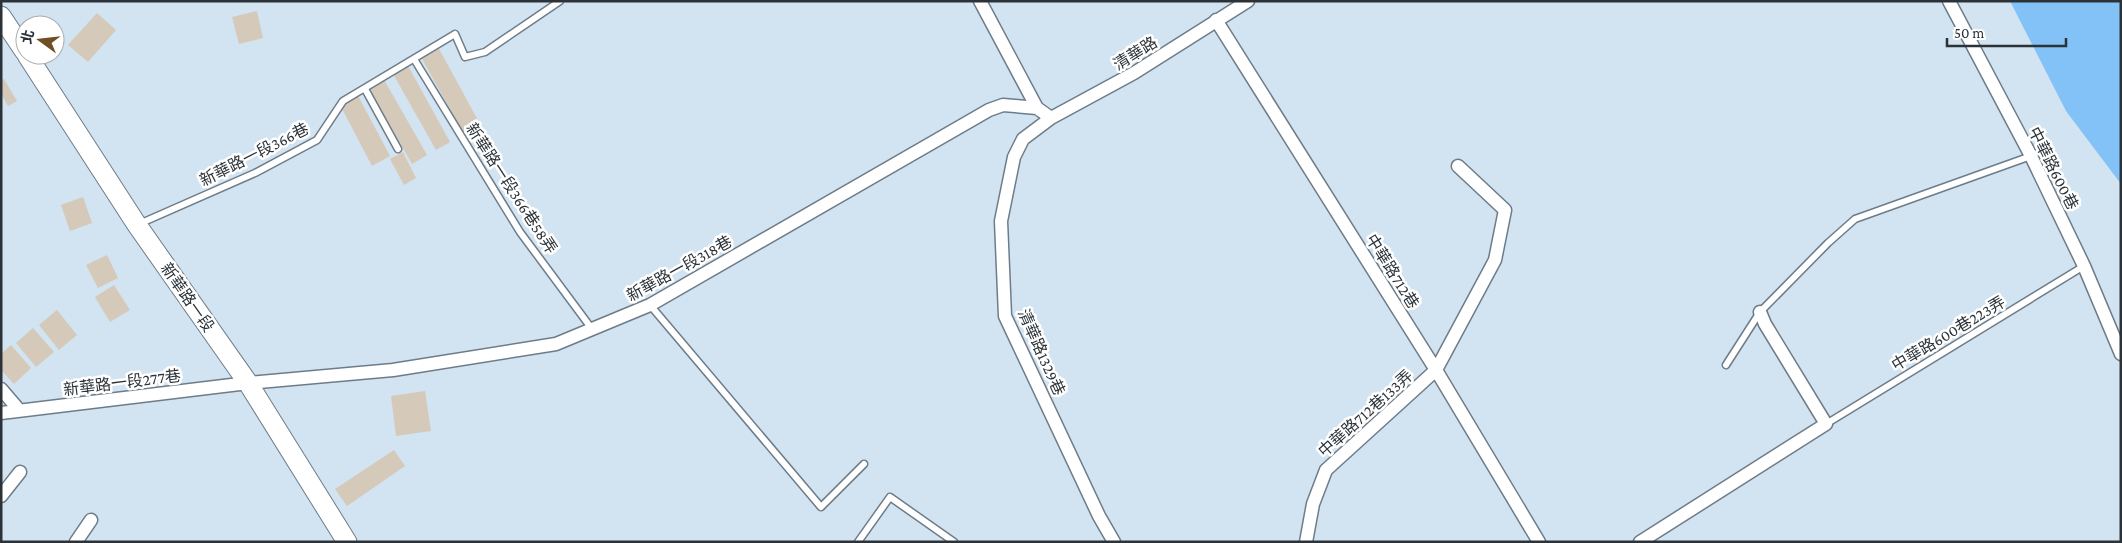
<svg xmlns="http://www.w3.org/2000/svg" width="2122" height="543" font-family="'Crimson Pro','Noto Sans TC',serif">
<rect width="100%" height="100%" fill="#d2e3f1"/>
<path fill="#82c2f6" d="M2010,1H2121V184L2066,111Z"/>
<path fill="#d5c9b9" d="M257,11L263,38L239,44L232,17Z
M97,13L116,30L88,62L68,45Z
M438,47L480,124L463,133L421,57Z
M407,64L450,142L436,150L392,72Z
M383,78L427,155L412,164L368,87Z
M4,79L17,101L8,106L1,94V80Z
M356,92L390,156L372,166L338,101Z
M403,152L416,178L404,185L390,159Z
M83,197L92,223L70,231L61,205Z
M107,255L118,278L98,288L86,265Z
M114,285L130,310L110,322L95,297Z
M57,310L77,335L59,350L39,325Z
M33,328L54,352L36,367L16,343Z
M11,345L31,368L14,384L1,370V354Z
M425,391L431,431L396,436L391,396Z
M394,450L405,466L347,506L335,489Z"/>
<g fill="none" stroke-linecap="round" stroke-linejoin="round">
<g stroke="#6d7c88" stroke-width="9">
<path id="lane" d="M414,59L520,232L592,329
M365,89L398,149
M139,224L255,173L317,140L343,101L455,34L465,57L485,52L560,1
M650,305L821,507L864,464
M1726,365L1760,312L1828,243L1855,219L2031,156
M1826,424L2084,266
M858,542L890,497L954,542"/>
</g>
<g stroke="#6d7c88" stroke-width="15">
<path id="street" d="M980,1L1037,108L1051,118L1134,73L1248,1
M1949,1L2031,156L2084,266L2121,354
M1216,20L1436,370L1539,542
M1051,118L1023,139L1014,157L1001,221L1005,316L1099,516L1114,542
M1,389L19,410
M1,413L248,383L393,370L556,344L650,305L989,110L1003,105L1037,108
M1,496L20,472
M76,542L91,520
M1306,542L1313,504L1326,470L1436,370L1495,260L1505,210L1458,166
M1640,542L1826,424L1765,324L1760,312"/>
</g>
<g stroke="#6d7c88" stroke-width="21">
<path id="secondary" d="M1,16L25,52
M27,55L137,225L248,383L347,542"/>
</g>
<use href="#lane" stroke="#fff" stroke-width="6"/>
<use href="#street" stroke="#fff" stroke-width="12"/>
<use href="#secondary" stroke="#fff" stroke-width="19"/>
</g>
<g text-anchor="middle" stroke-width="5" stroke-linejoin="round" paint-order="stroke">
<g font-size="16" fill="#2c3338" stroke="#fff">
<text transform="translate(1135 53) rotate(-32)" y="6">清華路</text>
<text transform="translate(254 154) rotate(-27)" y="6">新華路一段366巷</text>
<text transform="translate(2054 168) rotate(63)" y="6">中華路600巷</text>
<text transform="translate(512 188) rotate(57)" y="6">新華路一段366巷58弄</text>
<text transform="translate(679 268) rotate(-29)" y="6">新華路一段318巷</text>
<text transform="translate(1393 271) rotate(58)" y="6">中華路712巷</text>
<text transform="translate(188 297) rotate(55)" y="6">新華路一段</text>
<text transform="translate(1948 333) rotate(-31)" y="6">中華路600巷223弄</text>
<text transform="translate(1042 352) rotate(66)" y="6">清華路1329巷</text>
<text transform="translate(122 382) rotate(-7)" y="6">新華路一段277巷</text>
<text transform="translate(1365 413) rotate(-42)" y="6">中華路712巷133弄</text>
</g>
</g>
<rect width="2122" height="543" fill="none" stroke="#2c3338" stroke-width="5"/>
<g transform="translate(40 40) rotate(285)"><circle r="24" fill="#ffffff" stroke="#abadaf"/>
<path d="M0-4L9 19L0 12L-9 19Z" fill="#6f5025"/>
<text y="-8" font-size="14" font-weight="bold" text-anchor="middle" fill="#2c3338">北</text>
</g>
<path d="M1947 38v8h119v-8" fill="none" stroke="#2c3338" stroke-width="2.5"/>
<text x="1954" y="38" font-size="15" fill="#2c3338" stroke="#ffffff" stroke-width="4" paint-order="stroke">50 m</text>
</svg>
